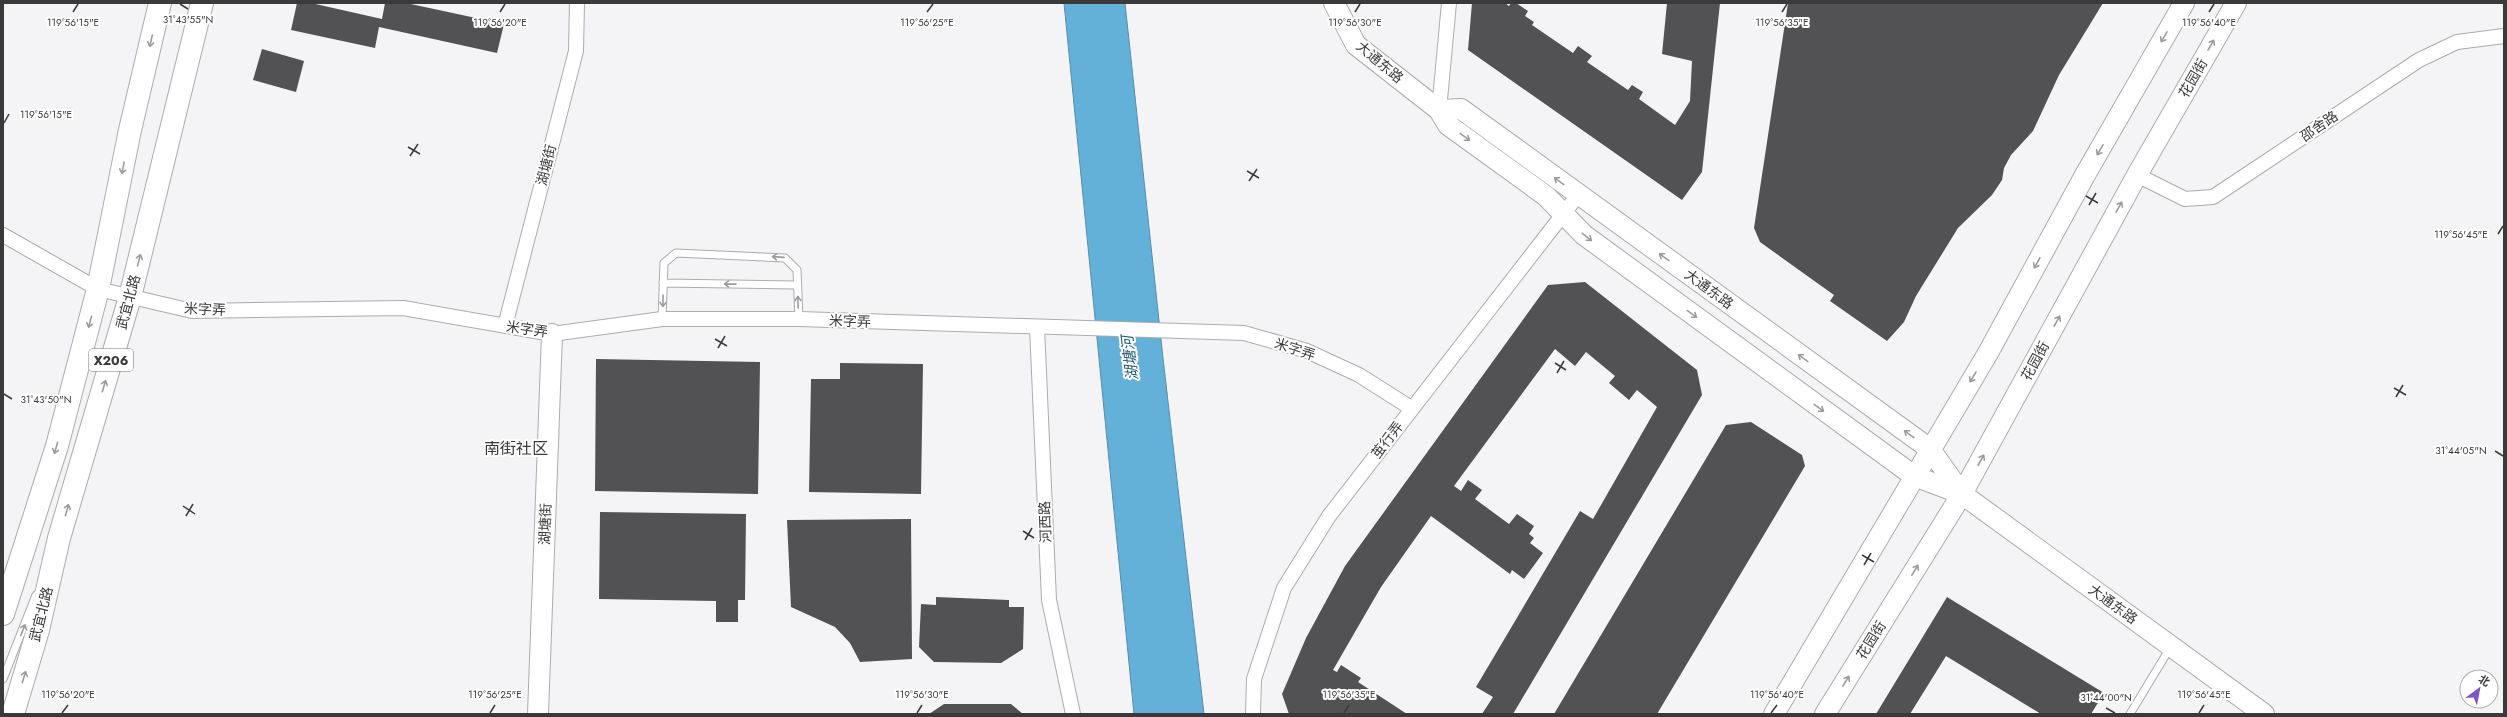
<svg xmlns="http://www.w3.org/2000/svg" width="2507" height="717" font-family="Jost,'Noto Sans SC',sans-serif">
<rect width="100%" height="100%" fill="#f4f4f7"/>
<path fill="#63b1d8" stroke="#578da9" d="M1064,3H1125L1163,358L1204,714H1134Z"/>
<path fill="#525254" d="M297,3H311L382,19L385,3H406L504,24L497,53L379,27L375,48L291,30Z
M1472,3H1505L1509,6L1511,3H1516L1528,11L1525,16L1534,22L1532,25L1573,53L1578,46L1592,56L1587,62L1628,90L1632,85L1643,92L1639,99L1675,125L1690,101L1692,61L1662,54L1667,3H1720L1702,172L1682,200L1468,50Z
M1788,3H2103L2059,75L2033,131L2011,155L2004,168L2002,180L1992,195L1958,228L1916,296L1904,322L1887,341L1830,301L1834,295L1760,242L1754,228Z
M262,49L304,61L296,92L253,80Z
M1585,282L1697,370L1702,395L1513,714H1482L1493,697L1476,687L1580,511L1593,519L1657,407L1637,390L1629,400L1609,383L1615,376L1586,352L1575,366L1555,349L1454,486L1461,491L1468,480L1482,490L1475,499L1509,524L1517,514L1534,526L1529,534L1534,538L1530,543L1543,553L1524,579L1512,570L1510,574L1431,516L1381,587L1333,670L1337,672L1341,665L1361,678L1358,682L1407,714H1289L1282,694L1306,638L1345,566L1548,285Z
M596,359L760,362L758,494L595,491Z
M840,363L923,364L921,494L809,492L811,379H840Z
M1751,422L1802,455L1805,466L1657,714H1554L1726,425Z
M600,512L746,514L745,600H738V622H716V601L599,599Z
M911,519L912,659L860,662L850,643L835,627L791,607L787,520Z
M936,597L1009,600V607H1024L1023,649L1001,663L934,662L919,647L921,604L936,605Z
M1947,597L2104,693L2091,714H2041L1946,656L1910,714H1876Z
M944,704H1011L1023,714H929Z"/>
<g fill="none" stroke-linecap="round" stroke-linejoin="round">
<g stroke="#acacae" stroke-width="9">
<path id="lane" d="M663,283L797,285
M662,319L664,263L676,253L785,258L797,270L799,319
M3,679L36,595
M2130,714L2170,648"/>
</g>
<g stroke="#acacae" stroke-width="16">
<path id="street" d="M1439,110L1449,3
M2137,175L2185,199L2213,197L2419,60L2457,42L2504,36
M3,235L98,289L192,311L403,308L552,334L662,319H799L1244,333L1307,351L1359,375L1411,408
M505,326L576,51L577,3
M1037,327L1049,600L1073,714
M1253,714L1254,679L1284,588L1329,516L1578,195"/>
</g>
<g stroke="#acacae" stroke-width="22">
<path id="secondary" d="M1334,3L1356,45L1439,110L1448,125L1546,196L1584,235L1914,476L1962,494L2264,714
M1439,110L1461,109L1930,449L1962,494
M538,714L552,334
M1774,714L1988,353L2085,175L2184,3
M1825,714L1962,494L2137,175L2236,3"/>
</g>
<g stroke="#acacae" stroke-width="24">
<path id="primary" d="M3,614L57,446L98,289L130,130L160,3
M13,714L38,630L59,538L130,297L202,3"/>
</g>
<use href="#lane" stroke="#fff" stroke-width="7"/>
<use href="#street" stroke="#fff" stroke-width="14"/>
<use href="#secondary" stroke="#fff" stroke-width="20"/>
<use href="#primary" stroke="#fff" stroke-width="22"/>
</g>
<defs><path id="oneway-shaft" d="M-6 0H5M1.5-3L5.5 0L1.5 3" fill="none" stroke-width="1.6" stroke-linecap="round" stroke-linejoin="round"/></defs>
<g stroke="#9c9c9d">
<use href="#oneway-shaft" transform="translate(2164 37) rotate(120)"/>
<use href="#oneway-shaft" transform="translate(151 41) rotate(103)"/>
<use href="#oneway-shaft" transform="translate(2211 45) rotate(-60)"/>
<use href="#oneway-shaft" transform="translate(1465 137) rotate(36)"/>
<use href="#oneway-shaft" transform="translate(2100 150) rotate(120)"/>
<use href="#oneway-shaft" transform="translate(123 168) rotate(101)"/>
<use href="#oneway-shaft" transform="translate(1559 181) rotate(-144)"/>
<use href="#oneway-shaft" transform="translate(2119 207) rotate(-61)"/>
<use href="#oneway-shaft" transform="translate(1587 237) rotate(38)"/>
<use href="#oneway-shaft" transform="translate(778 257) rotate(-176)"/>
<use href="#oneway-shaft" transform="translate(1664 257) rotate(-144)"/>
<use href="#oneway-shaft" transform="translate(139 260) rotate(-76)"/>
<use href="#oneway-shaft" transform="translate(2037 263) rotate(119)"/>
<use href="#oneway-shaft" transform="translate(730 284) rotate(-179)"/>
<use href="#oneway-shaft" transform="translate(663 301) rotate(91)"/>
<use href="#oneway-shaft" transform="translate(798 302) rotate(-92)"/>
<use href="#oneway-shaft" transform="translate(1692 314) rotate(36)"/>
<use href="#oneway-shaft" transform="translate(2057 321) rotate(-61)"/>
<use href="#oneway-shaft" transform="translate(90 322) rotate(105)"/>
<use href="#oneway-shaft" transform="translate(1803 358) rotate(-144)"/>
<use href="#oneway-shaft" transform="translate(1973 377) rotate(121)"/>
<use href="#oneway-shaft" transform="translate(104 386) rotate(-74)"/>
<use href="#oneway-shaft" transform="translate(1819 408) rotate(36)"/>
<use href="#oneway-shaft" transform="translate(1909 434) rotate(-144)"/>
<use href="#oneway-shaft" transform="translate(56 448) rotate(106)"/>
<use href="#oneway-shaft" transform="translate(1981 460) rotate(-61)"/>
<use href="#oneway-shaft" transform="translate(67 510) rotate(-74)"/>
<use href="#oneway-shaft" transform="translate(1915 570) rotate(-58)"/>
<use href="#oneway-shaft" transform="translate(23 630) rotate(-68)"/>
<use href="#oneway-shaft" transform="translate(24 677) rotate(-73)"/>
<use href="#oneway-shaft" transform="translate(1846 681) rotate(-58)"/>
</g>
<path fill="none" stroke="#3a3a3b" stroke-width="1.5" d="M180,4L188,9M73,12L78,4M500,12L505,4M927,12L933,4M1355,12L1360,4M1782,12L1787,4M2209,12L2214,4M4,123L9,114M408,147L420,154M410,156L418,144M1247,171L1259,178M1249,181L1257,169M2086,196L2098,203M2089,205L2096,193M2498,234L2503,226M715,339L727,346M718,348L725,336M1555,363L1566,370M1557,373L1564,361M2394,388L2406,395M4,394L12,399M2396,397L2403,385M2495,451L2503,456M183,506L195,514M186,516L193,504M1023,531L1034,538M1025,540L1032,528M1862,555L1874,562M1864,565L1871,553M2106,708L2115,713M62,713L68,705M490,713L495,705M917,713L922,705M1344,713L1349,705M1771,713L1777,705M2199,713L2204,705"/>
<g text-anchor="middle" stroke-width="4" stroke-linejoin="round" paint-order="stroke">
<rect fill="#fff" stroke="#757576" stroke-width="1" x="89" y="349" width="44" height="22" rx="3"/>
<g font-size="13" font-weight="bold" fill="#3a3a3b">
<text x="111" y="365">X206</text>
</g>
<g font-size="14" fill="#3a3a3b" stroke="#fff">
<text transform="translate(1380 62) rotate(40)" y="5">大通东路</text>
<text transform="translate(2193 78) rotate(-60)" y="5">花园街</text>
<text transform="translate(2319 126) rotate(-34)" y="5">邵舍路</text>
<text transform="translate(546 165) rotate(-76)" y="5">湖塘街</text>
<text transform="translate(1709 289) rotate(36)" y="5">大通东路</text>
<text transform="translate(128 302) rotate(-75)" y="5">武宜北路</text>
<text transform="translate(205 309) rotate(3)" y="5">米字弄</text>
<text transform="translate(850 321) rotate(2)" y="5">米字弄</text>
<text transform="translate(527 329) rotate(8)" y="5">米字弄</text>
<text transform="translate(1295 349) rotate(18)" y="5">米字弄</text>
<text transform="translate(2035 361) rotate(-61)" y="5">花园街</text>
<text transform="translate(1387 440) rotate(-53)" y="5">茧行弄</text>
<text transform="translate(1045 522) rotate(-92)" y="5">河西路</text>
<text transform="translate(545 524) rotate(-88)" y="5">湖塘街</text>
<text transform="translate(2113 604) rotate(36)" y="5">大通东路</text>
<text transform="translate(41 614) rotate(-76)" y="5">武宜北路</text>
<text transform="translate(1871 640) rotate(-58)" y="5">花园街</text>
</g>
<g font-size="15" font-style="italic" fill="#1d5975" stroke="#fff">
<text transform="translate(1130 358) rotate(-97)" y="5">湖塘河</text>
</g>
<g font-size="16" fill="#3a3a3b" stroke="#fff">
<text x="516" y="454">南街社区</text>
</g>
</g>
<g font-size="10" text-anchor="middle" fill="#3a3a3b" stroke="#fff" stroke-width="4" stroke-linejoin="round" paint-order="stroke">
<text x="188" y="23">31°43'55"N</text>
<text x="73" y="26">119°56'15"E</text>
<text x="500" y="26">119°56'20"E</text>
<text x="927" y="26">119°56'25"E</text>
<text x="1355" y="26">119°56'30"E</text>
<text x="1782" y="26">119°56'35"E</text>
<text x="2209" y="26">119°56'40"E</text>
<text x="46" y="118">119°56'15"E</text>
<text x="2461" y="238">119°56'45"E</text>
<text x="46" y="403">31°43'50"N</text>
<text x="2461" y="454">31°44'05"N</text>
<text x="68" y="698">119°56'20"E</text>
<text x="495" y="698">119°56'25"E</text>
<text x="922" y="698">119°56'30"E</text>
<text x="1349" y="698">119°56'35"E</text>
<text x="1777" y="698">119°56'40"E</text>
<text x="2204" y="698">119°56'45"E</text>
<text x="2106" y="701">31°44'00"N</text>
</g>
<rect width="2507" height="717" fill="none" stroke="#3a3a3b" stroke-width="8"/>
<g transform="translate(2479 689) rotate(32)"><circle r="19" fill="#ffffff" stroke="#b0b0b1"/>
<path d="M0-3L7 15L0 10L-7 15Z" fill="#7a54cd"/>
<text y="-6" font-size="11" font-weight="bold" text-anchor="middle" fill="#3a3a3b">北</text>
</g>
</svg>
